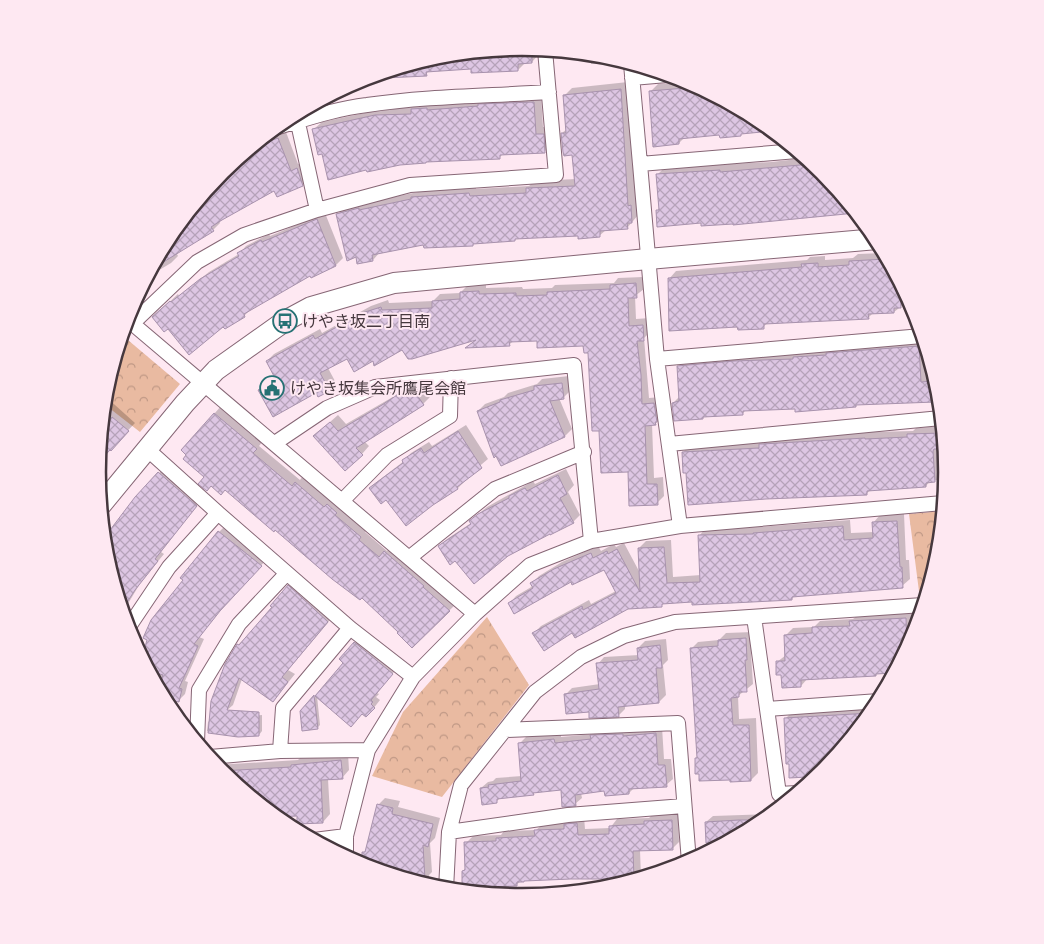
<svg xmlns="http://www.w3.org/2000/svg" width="1044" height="944" font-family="Raleway,'Noto Sans JP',sans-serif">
<defs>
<pattern id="park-crowns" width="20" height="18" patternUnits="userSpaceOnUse" patternTransform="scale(1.25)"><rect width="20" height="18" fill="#e9baa1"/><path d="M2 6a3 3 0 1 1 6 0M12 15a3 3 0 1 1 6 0" fill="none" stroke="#bf9885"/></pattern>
<pattern id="building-cross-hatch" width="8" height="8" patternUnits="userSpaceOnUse" patternTransform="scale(1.25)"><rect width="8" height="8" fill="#ddc6e3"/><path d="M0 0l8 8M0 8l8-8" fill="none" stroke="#b5a2b9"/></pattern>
</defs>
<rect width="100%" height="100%" fill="#fee8f2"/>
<path fill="url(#park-crowns)" d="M122,335L180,384L140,432L104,404L106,389Z
M943,511L938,555L925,598L920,599L909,514Z
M487,617L529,685L442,797L372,776L403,712Z"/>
<path fill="#0003" d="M522,48L538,49L539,54L532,62L525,63L518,70L472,68L430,70L426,74L366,78L439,56Z
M559,51L605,56L614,58L607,59L603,63L591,64V56L560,59Z
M628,82L636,199H638L639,214L627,228L606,230L599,236L579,235L517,238L515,240L475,242L473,245L425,244L380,252L373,260L358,263L357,255L338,214L345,207L418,192L420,190L476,187V189L529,186L534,181L576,179L573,154L562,133L567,129L564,96L572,88Z
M688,82L758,119L771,130L743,132L740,135L721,134L685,137L679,143L651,91L658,84Z
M541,95L543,127H551L552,144L545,151L504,153L500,157L400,163L367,169L323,152L314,129L322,122L384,109L414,107L419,102Z
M286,132L298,164L304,162L309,178L302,185L275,189L219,220L220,223L213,230L176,252L178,256L171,263L156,272L144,282L169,236L222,172L261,140Z
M806,158L822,172L855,212L702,222L657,211L660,207L658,174L665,167L772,162Z
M325,213L343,258L336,265L311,275L251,309L244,316L223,325L161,310L178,294L179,296L209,272L239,254L246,246L269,234L270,236Z
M884,253L911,304L903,305L894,312L873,313L868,318L769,322L763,327L739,326L669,279L676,271L807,260L810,257L825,256V260L853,258L858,254Z
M643,277L644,289L635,296L636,319L650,318V332L644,338L649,398L661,397L662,417L655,424H652L654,478L663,477L664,496L657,503L629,471L600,430L589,352L584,345L538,339L513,341L509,345L468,346L476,339L403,349L373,360L347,357L328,368L336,383L329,390L316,392L259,391L266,383L276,378L267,361L274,354L320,329L322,333L371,306L388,300L389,303L433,301L440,294L460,293L468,285L486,284V288L522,287L523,289L552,288L555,285L614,283L618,278Z
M923,339L927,351L928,370H932L938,389L939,399L934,401L857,404L855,406L746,410L743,413L705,415L703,418L673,403L680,396L679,366L686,359Z
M569,376L570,391L563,398H559L572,429L565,436L501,464L478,411L485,404L504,397L508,393L537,384L542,379Z
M422,385L430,397L423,404L364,441L369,446L362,454L322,429L338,415L346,424L391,398L408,386Z
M105,396L135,423L98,462Z
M221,406L263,441L259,446L300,480L303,476L367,529L365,532L387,551L392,545L456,604L412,647L400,632L362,596L225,489L206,477L183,450Z
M466,425L488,459L464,479L465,481L458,488L386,499L370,488L378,481L404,461L411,453L429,442L432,446Z
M942,426L946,479L930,481L926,486L872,489L866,494L687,471L683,452L690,445L871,431L872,432L913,431L916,428Z
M165,466L202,498L161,552L164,554L141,582L123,612L106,555L104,540Z
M566,469L574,485L568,492L580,515L573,522L455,560L439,546L447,539L471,523L470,521L487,507L533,481L535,484Z
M904,514L906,560H909L910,579L902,586L795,595L792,599L665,602L661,606L628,608L573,632L534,633L541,626L589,600L591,604L616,591L605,568L509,604L516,596L533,586L532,583L539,576L562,562L598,546L601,551L614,544L616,547L624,543L640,573L639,548L646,541L671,540L673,577L701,575L699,536L706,528L760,527L850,520L851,533L874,532L873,523L880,515Z
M226,525L268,558L227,602L199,637L204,639L185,681L188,682L185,694L178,701L163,697L143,658L149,639L185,580L219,532Z
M296,579L335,614L288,670L295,674L273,701L242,679L233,705L225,712L238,645L246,637L247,638Z
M921,612L914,635L894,673L808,678L801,686L783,674L777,662L786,655V635L793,628L814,627L820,621L853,619L858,615Z
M753,632V651L751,654L753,684L738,696L739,719L756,718L758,773L751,780L731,778L700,773L696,758L698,756L691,649L698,642L719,640L726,633Z
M361,637L398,667L377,693L379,694L376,697L380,700L373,709L363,713L317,696L320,725L317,728L302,712L345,663L355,643Z
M666,639L668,660L663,665L666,695L659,702L625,705V709L619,715L590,711L566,694L572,688L600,684L598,664L604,657L639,655L638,648L645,641Z
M875,708L824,770H813L807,776L786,718L793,711Z
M262,715V731L259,735L238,736L207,731L208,722L211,719Z
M662,727L664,759H671L673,779L666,785L634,788L629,793L605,790L581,793L582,798L575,804L562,789L536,791L533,794L501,797L496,802L481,788L488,782L493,781L496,778L522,776L519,744L526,737L561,733V737L594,734L598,729Z
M348,753L349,770L342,778L328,779L330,814L323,822L298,815L276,817L222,772L216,765L298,760L300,758Z
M385,798L400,801L398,807L440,818L435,838L430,843L432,872L429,875L430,886L363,865L364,852L367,849L378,805Z
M678,813L679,842L672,849L640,850L641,877L616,885V878L525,880L521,881L516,885L463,871L466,867V843L473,836L501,835L504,831L536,830L543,824L567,823L572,818L584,817L585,829L610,828L617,819L649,818L652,815Z
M771,814L758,825L728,841L707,842L706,822L713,816Z
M322,844H332V849Z"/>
<path fill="url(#building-cross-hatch)" stroke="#a892ad" d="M522,48H532V63L518,64V71L471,73V69L426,72L427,76L384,78L383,73L439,56Z
M698,87L758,119L772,131L741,134V136L720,138L719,135L679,139V144L653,147L649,91Z
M621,89L628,206L631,205L632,223H627L628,229L600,231V237L578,239V236L515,239V241L473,244V246L424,248L423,245L372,255L373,261L357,264L356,257L347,261L336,214L359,208V210L411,199V197L469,193L470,196L526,193V188L575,186L572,155L564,156L563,152L561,133H566L563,95Z
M534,102L536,134H544L545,153L500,155V159L426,162V163L400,165L367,172L366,170L328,180L322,154L318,155L312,129L375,115L411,114V109L427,108V110L478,106V104Z
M278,138L291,171L297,168L303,186L277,197L274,191L222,220L211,227L214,231L152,269L169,236L222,172L250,149Z
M812,164L826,177L828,193L838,192L856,213L733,225V224L701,226V223L657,227L656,210H659L656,174L720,170V172Z
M317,219L336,266L311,278L310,276L244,314L245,317L225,329L223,327L189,355L168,329L164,332L152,317L170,301L171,302L200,279L239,256L237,253L261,240L262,242Z
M887,259L900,283L901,308H894V313L868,314L869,319L764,324V329L738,330L737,327L669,331L668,278L802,267L801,264L818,263V267L849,265V261Z
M636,283L637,298H628L629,326L643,325L644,341H637L641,375L642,404L654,403L657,422H655L656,425L645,426L647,484H657L658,505L629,506L628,472L601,473L599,431H592L588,353H584L583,346L537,348V341L509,342L510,346L465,348L476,340L412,359H408L402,350L374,366L373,361L354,372L347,359L320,373L330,391L318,397L316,393L273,417L258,390L276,380L266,361L313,335L315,339L362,313L381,307L382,310L432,308V301L460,299V292L479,291V294L516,293V296L547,295V292L610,289V285Z
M919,346L921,382L934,381L935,402L856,405V407L795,412V409L743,411V415L703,417V419L674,421L672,403L679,401L677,366L734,361L793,359V357L826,355V353Z
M562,383L564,399L550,401L565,437L501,466L496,456L494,458L477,411L500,402V400L534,390V386Z
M414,391L424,405L356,448L363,455L345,471L313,436L330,422L338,431L382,405L400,393Z
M214,413L257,449L253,453L292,486L295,482L324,507L327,504L337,513L335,515L361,537L359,540L379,557L384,551L424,586L423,587L450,611L412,648L397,633L398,632L362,598L360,600L332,579L275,530L274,532L225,490L221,495L211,486L207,491L198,484L204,477L183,459L186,455L181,450Z
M112,417L129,431L111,451L110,450L98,463L102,429Z
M458,431L482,468L457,487L458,489L433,505L406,526L386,500L381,504L369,488L403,463L402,460L421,448L424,453Z
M943,433L944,449H934L933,451L935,482L926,483V487L867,491V495L766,499L688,505L686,473H683L682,452L759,448V444H762L865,438V439L907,437V434Z
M158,472L197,506L155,559L158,561L135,590L122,610L106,555L104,538L135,497Z
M558,475L567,494L560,498L574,523L550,535V534L508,556L474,584L455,561L450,565L438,546L471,524L469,521L478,514L509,498V496L525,488L527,491Z
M897,521L900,567H902L903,588L792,597V600L692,605V602L662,604V607L628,609L575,638L572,633L544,651L532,633L582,606L583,610L616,593L604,570L572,585L571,582L514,614L508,603L533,588L530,583L554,569L591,553L593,558L607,551L608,554L617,549L640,592L638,548L664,547L667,583L700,582L698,535L753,534V533L843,526L844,540L873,538L872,522Z
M218,531L262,566L220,611L194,644L198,646L179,688L182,689L179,702L164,699L159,690L163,675L149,671L142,657L147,640L143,638L151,620L183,580L180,578Z
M288,585L328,622L282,677L288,682L273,702L239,678L227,710L259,712V736L238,737L208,733L211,701L225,664L237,644L239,645L272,607L270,606Z
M906,618L907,648L893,673L876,674V676L801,680V687L782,688L781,675H776V661H785L784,635L812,633V627L850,626L849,621Z
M746,638L747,660H745L747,692H739V697L731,698L733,725H749L751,781L730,782V780L699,781V774H695V758H697L690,648L718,646V640Z
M354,642L393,674L371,700L373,702L371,704L375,708L366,717L362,714L351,727L315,696L343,663L339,659Z
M660,645L662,668H656L659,703L618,707L619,717L589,718V712L566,714L564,694L599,689L596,663L638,660L637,648Z
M314,695L318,729L302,731L300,711Z
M871,713L823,771L807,772V777L789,778V764H786L784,718Z
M656,733L658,765H665L667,787L629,789V794L605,796L604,791L575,795L576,806L562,807L561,790L533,793L534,795L497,799V803L482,805L480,788L489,787L488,785L521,781L518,743L554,739L555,743L591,739L590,735L623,734V736Z
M341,760L343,779L321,780L323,823L297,824V816L277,817L221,771L291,767V765Z
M377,804L393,808L392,814L433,824L428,847L423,845L425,880L415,881L401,877V870H378L362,865V852H365Z
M672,820L673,850L633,851L634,879L615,885L614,879H571L524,881V882H517V886L462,888V871L465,870L464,842L496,841V838L535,836L534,830L564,829V824L577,823L578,835L609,834V826L644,824V821Z
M739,820H763L725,842L706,843L705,822Z"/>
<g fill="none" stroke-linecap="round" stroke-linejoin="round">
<g stroke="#866675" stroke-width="16">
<path id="street" d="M631,64L640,164L797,151
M632,78L667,75
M296,114L317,210
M275,128C306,119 335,109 367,105C427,96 489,96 549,92
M640,164L657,359L680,526
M127,319L475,614
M133,323L197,262L244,235L317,210L410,185L556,175L545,50
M657,359L922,336
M275,443L327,408L375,387L574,365L591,541
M669,444L941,418
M147,449L218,513
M342,501L387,455L450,416L451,378
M409,558L495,489L584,452
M754,617L779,794L797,793
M128,628L169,567L218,513L350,628L413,677
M767,709L879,701
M505,730L678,723L689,862
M197,742L199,690L239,624L287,573
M280,751L283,708L350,628
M210,757L280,751L368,750
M449,832L568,815L684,806
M346,836L368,750L413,677L475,614L530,565L591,541L680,526L943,503
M314,840L346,836V857
M446,889L449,832L461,785L535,692L581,657L624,636L675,622L923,605"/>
</g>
<g stroke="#866675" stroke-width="22">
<path id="secondary" d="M101,505L185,403L216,370L285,321L311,307L394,283L648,259L877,239"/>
</g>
<use href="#street" stroke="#fff" stroke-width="14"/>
<use href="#secondary" stroke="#fff" stroke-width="20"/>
</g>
<defs>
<g id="bus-ring" transform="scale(1.25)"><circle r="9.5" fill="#fee8f2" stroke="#267174" stroke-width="1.5"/><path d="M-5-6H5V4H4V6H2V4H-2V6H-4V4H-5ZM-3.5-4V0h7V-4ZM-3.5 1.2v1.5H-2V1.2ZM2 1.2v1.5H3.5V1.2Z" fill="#267174"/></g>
<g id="civic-ring" transform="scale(1.25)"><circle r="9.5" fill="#fee8f2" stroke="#267174" stroke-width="1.5"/><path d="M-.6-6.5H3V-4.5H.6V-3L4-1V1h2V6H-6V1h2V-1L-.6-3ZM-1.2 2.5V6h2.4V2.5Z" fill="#267174"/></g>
</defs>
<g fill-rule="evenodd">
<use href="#bus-ring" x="285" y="321"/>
<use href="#civic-ring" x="272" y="388"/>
</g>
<g text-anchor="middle" stroke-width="4" stroke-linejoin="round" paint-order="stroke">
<g font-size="16" fill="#46383e" stroke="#fee8f2" text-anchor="start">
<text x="302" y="327">けやき坂二丁目南</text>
<text x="290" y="394">けやき坂集会所鷹尾会館</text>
</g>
</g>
<path d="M0 0H1044V944H0ZM106 472a416 416 0 1 1 832 0a416 416 0 1 1-832 0Z" fill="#fee8f2" fill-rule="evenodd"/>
<path fill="none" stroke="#46383e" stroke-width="2.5" d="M106 472a416 416 0 1 1 832 0a416 416 0 1 1-832 0Z"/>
</svg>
